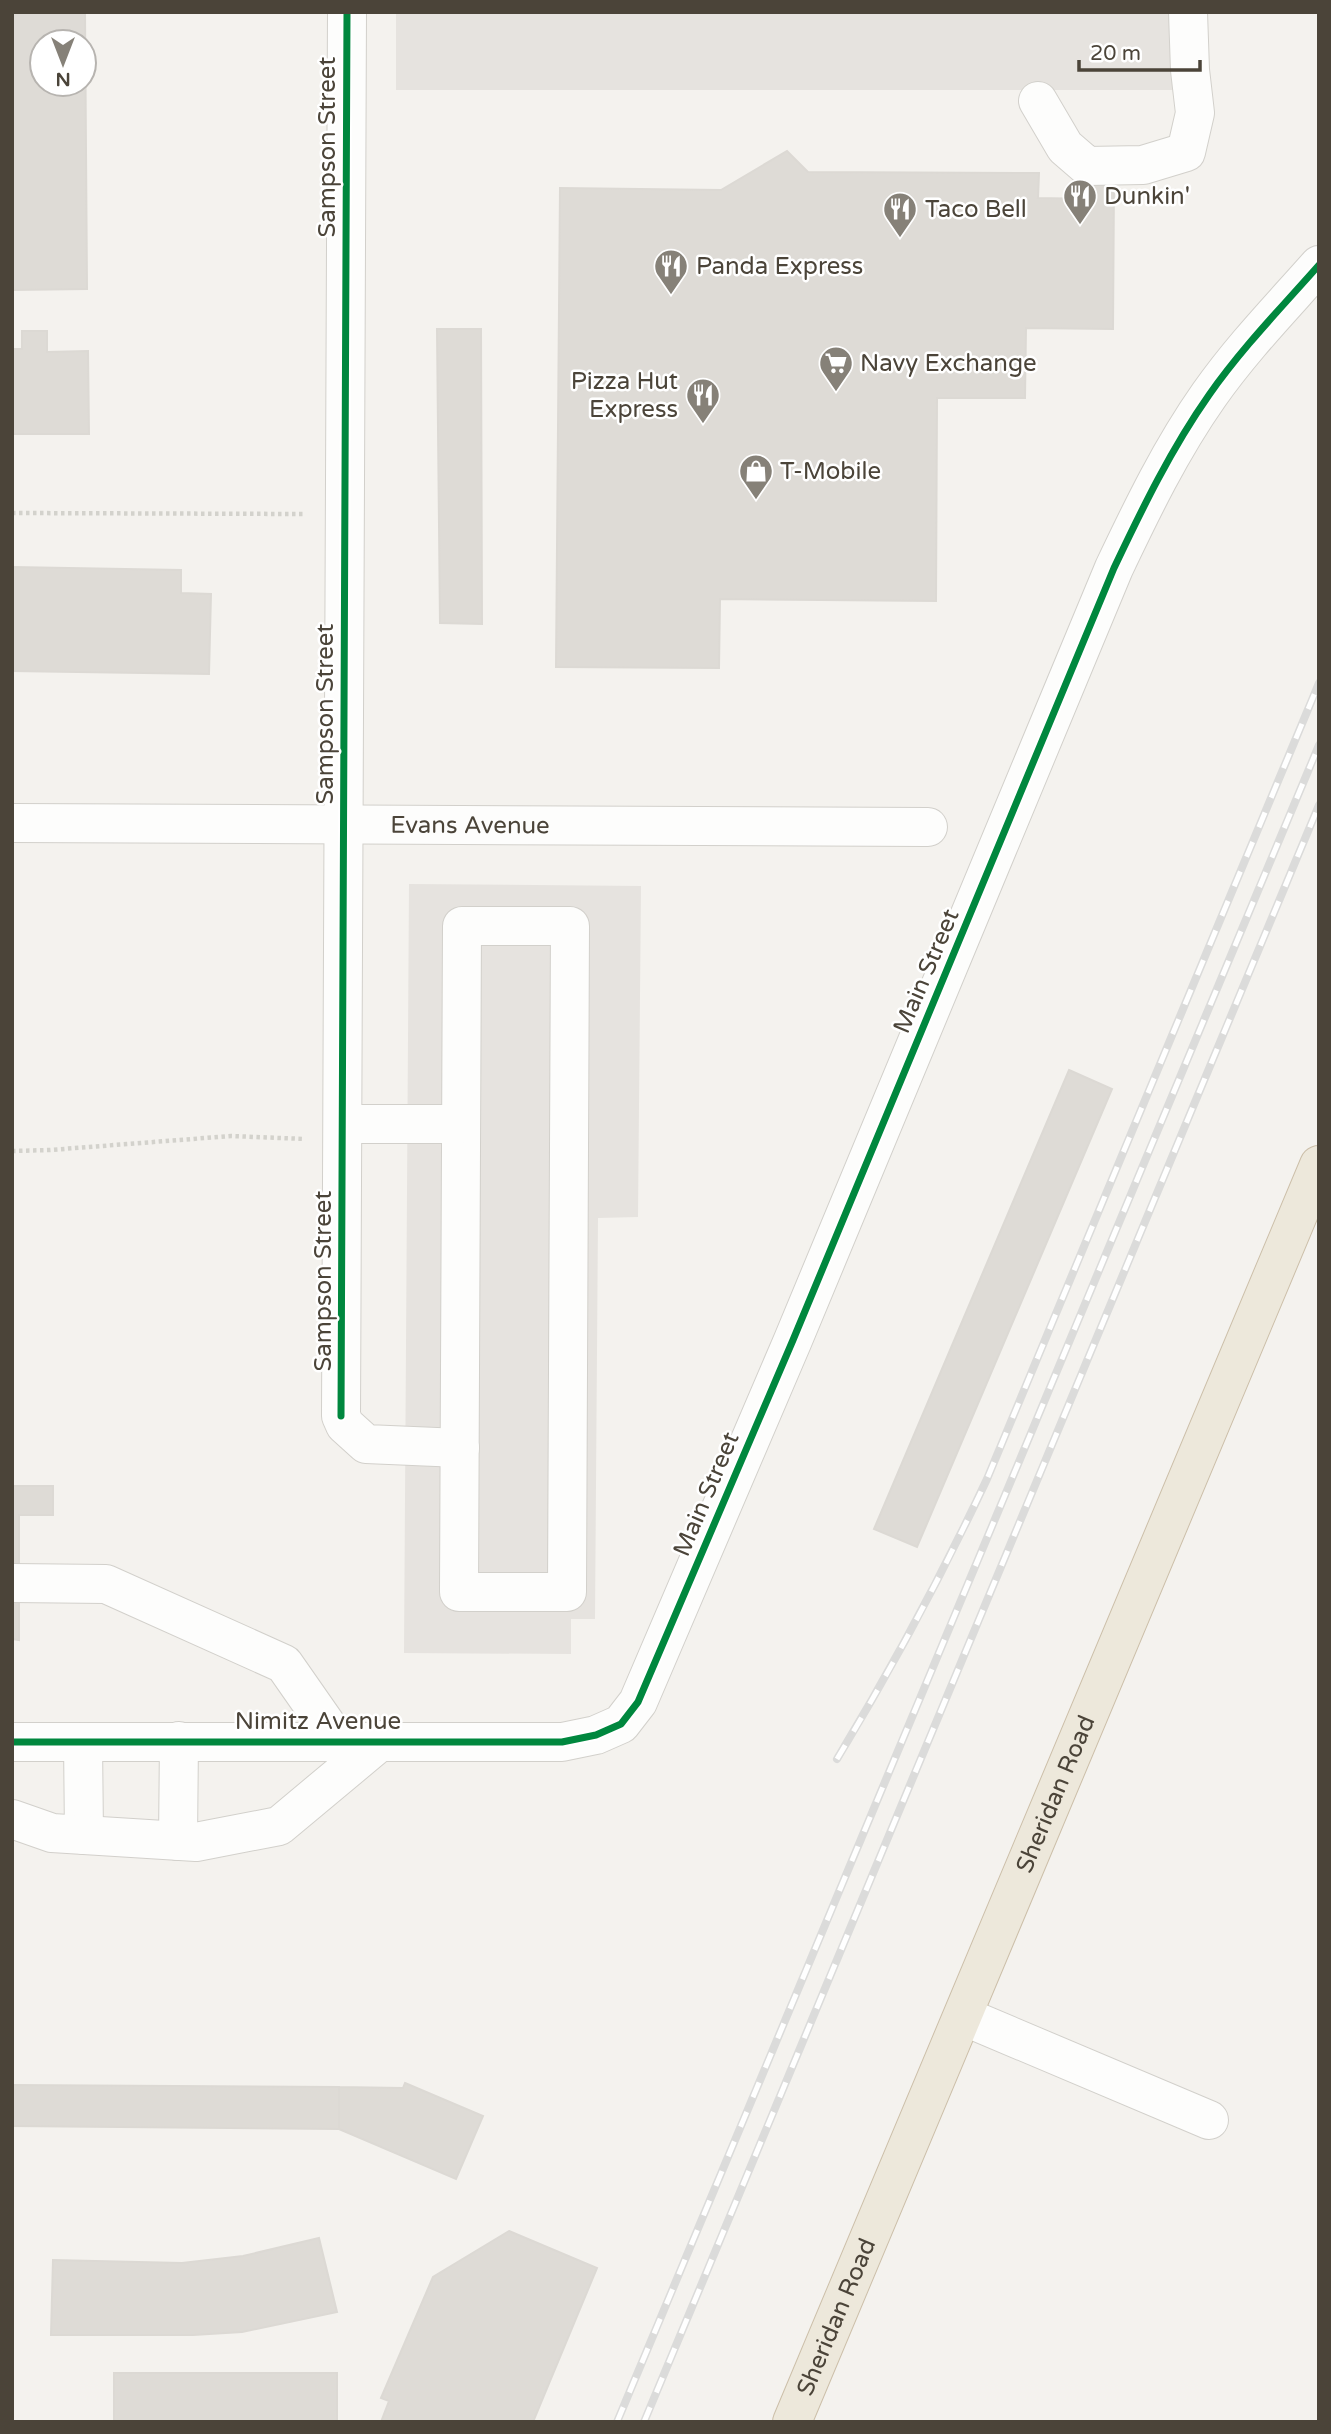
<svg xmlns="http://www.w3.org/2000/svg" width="1331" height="2434" font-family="'Varela Round',sans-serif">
<rect width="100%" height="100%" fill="#f4f2ee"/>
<path fill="#e6e3df" d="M396,12H1173V90H396Z
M409,884L641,886L638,1217L598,1218L595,1619H571V1654L404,1653Z"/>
<path fill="#dedbd6" stroke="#dcd9d4" stroke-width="2" fill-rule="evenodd" d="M12,12H85L87,289L12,290ZM42,42H84V84H42Z
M787,151L808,172L1039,173L1038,198L1092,199V180H1114L1113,329L1026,328L1025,398H937L936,601L720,599L719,668L556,667L560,188L721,190Z
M437,329H481L482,624L440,623Z
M22,331H47V352L88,351L89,434H12V349H22Z
M12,567L181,570V593L211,594L209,674L12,671Z
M1069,1070L1112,1089L917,1547L874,1529Z
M12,1486H53V1515H19V1640L12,1639Z
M405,2083L483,2116L456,2179L339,2129V2087L403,2088Z
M12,2085L339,2087V2129L12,2126Z
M509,2231L597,2268L533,2422H381L389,2401L381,2398L433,2277Z
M319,2238L337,2312L242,2332L193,2335H51L53,2260L182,2263L243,2256Z
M114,2373H337V2422H114Z"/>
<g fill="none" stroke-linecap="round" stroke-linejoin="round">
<g stroke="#d2d0cb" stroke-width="40">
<g id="minor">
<path d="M347,12L341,1416L345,1425L366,1444L460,1448"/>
<path d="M1038,101L1065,147L1087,166L1143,165L1186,152L1195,113L1190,70L1188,12"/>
<path id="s1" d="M12,823L928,827"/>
<path d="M462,926H570L567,1592H459Z"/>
<path d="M343,1124H461"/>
<path d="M12,1583L106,1584L284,1664L337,1740"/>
<path d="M12,1742H562L596,1735L621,1724L638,1702L793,1340L1114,568C1142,509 1171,449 1209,395C1242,348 1281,308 1319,265"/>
<path d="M83,1742L84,1835"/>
<path d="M12,1819L52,1833L196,1842L279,1826L382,1740"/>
<path d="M178,1841L179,1741"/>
<path d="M963,2016L1209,2120"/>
</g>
</g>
<g stroke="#ccbfa9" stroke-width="40">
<g id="highway">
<path id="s2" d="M792,2422L1319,1165"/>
</g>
</g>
<path stroke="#d3d2cc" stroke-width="4.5" stroke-dasharray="3.5 3.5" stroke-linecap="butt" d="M12,513L304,514
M12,1151L50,1150L231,1136L305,1139"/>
<use href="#minor" stroke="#fdfdfc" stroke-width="38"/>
<use href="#highway" stroke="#ede8db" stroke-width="38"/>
<g stroke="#dbdbda" stroke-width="8">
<path id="rail" d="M837,1759C892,1668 942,1575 987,1479L1319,683
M617,2422L1319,745
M644,2422L1319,805"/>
</g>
<use href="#rail" stroke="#fff" stroke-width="5" stroke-dasharray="16" stroke-linecap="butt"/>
<g stroke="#fff" stroke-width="11">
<path id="cycleway" d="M341,1416L347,12
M12,1742H562L596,1735L621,1724L638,1702L793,1340L1114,568C1142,509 1171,449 1209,395C1242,348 1281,308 1319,265"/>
</g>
<use href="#cycleway" stroke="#00873e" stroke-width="7"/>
</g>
<defs>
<g id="restaurant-pin" transform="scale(1.75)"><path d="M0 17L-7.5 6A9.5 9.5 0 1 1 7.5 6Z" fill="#868178" stroke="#fff"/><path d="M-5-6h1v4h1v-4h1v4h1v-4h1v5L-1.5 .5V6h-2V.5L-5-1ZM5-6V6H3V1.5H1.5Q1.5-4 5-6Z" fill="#fff"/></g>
<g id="supermarket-pin" transform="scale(1.75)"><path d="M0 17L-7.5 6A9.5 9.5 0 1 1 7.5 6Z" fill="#868178" stroke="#fff"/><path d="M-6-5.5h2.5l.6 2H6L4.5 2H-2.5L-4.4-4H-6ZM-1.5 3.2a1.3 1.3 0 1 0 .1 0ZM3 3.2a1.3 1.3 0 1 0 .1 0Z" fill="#fff"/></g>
<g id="shop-pin" transform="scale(1.75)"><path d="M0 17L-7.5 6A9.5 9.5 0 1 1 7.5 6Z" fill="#868178" stroke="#fff"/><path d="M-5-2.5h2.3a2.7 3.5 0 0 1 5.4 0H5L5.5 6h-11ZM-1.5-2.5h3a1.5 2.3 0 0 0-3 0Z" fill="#fff"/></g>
</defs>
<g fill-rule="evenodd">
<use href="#restaurant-pin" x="1080" y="196"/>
<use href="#restaurant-pin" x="900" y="209"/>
<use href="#restaurant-pin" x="671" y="266"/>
<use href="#supermarket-pin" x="836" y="363"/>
<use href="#restaurant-pin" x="703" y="395"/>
<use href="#shop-pin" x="756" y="471"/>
</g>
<g text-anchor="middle" stroke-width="5" stroke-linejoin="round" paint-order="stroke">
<g font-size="24" fill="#4b4439" stroke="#fff">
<text transform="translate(327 147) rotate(-90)" y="8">Sampson Street</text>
<text transform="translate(325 714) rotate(-90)" y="8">Sampson Street</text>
<text dy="8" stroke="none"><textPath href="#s1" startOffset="458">Evans Avenue</textPath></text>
<text transform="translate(926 971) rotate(-67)" y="8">Main Street</text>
<text transform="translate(323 1281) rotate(-90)" y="8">Sampson Street</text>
<text transform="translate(706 1494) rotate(-67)" y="8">Main Street</text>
<text x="318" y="1729">Nimitz Avenue</text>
<text dy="8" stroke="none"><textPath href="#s2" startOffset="681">Sheridan Road</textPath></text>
<text dy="8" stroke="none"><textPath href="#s2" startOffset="114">Sheridan Road</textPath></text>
</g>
<g font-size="24" fill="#4b4439" stroke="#fff" text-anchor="start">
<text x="1104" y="204">Dunkin'</text>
<text x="925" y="217">Taco Bell</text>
<text x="696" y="274">Panda Express</text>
<text x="860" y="371">Navy Exchange</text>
<text x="678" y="389" text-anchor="end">Pizza Hut<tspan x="678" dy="28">Express</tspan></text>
<text x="780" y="479">T-Mobile</text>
</g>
</g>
<rect width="1331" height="2434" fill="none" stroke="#4b4439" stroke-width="28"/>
<g transform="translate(63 63) rotate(180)"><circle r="33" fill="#ffffff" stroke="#b7b4b0" stroke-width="2"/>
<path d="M0-5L12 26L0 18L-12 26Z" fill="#868178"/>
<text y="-10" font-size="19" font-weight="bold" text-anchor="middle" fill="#4b4439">N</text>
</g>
<path d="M1079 60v10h121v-10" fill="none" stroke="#4b4439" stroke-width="3.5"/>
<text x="1090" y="60" font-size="21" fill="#4b4439" stroke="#ffffff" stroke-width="5" paint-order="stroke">20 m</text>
</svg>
